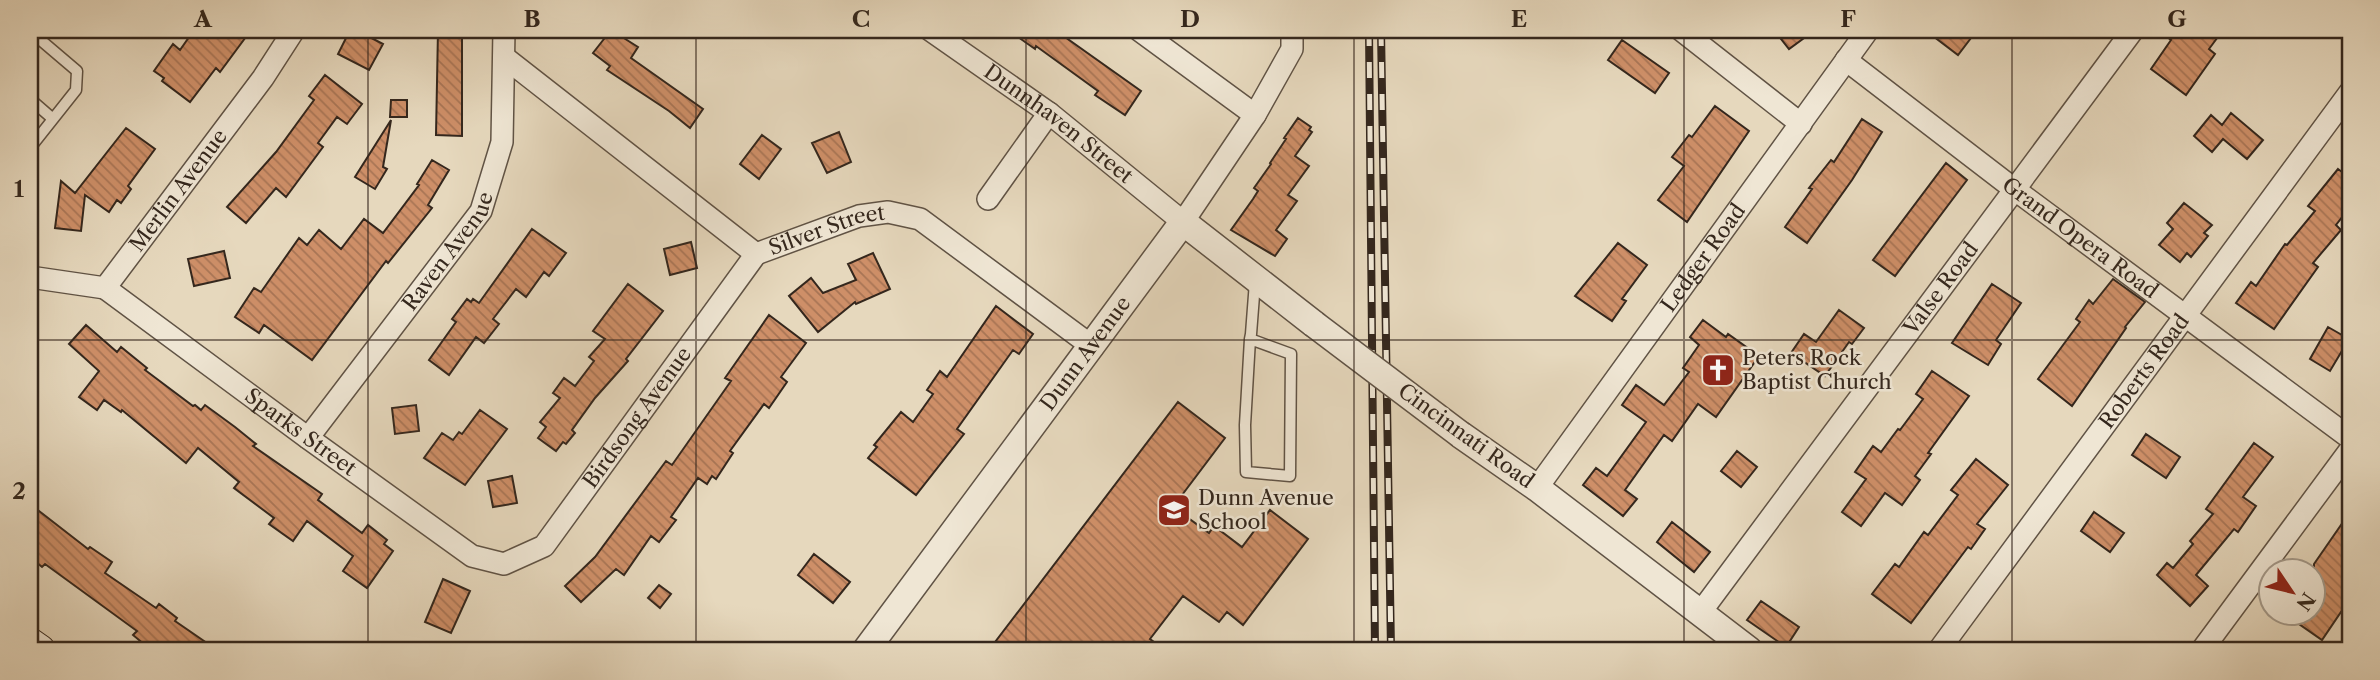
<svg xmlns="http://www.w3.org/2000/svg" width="2380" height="680" font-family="'Libre Caslon Text',serif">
<defs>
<pattern id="building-back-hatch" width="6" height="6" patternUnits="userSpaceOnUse" patternTransform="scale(1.75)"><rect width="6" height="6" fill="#ce8f68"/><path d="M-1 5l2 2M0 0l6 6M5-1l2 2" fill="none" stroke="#a87555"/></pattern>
</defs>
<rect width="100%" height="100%" fill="#e6d8bd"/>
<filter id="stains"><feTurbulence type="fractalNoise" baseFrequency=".00286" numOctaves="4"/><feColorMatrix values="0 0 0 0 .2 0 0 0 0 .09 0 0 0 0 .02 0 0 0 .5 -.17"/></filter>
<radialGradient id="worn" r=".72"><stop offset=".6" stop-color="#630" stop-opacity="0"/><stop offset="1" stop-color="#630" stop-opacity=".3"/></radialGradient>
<path fill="url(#building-back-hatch)" stroke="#34271d" stroke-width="2" d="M194,30H251L220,72L216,68L190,102L162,81L164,78L154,71L173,44L180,50Z
M350,30H356L383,44L369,70L338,54Z
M438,30H459L458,38H462V136L436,135Z
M611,30L638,47L631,58L703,109L690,128L669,111L607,70L610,66L593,53Z
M1008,30H1055L1141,91L1125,115L1095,95L1098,91L1036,46L1035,49Z
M1774,30H1815L1789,49Z
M1925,30H1960L1971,38L1958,55Z
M2158,30H2223L2209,49L2215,54L2186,95L2151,69L2171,40Z
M1622,40L1669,73L1655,93L1608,60Z
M325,75L362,104L347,124L337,117L318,143L323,147L286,197L276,188L246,223L227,207L276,152L314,100L309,96Z
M391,100H407V117H390Z
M1715,106L1749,131L1687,222L1658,200L1684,166L1672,157L1689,135L1692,137Z
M2231,113L2263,140L2247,159L2223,139L2212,152L2194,136L2211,115L2222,125Z
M1298,118L1311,127L1309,130L1312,132L1295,156L1309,166L1288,195L1297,201L1276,230L1287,239L1275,256L1231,230L1253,199L1258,191L1254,188L1271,164L1270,163L1286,139L1284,138Z
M1862,119L1882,132L1852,180L1807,243L1785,227L1812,189L1809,188L1831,160L1834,162Z
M391,120L383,167L387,169L375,189L355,177Z
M126,128L155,149L128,186L131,189L121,203L117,200L109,212L85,195L81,231L55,228L61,181L75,193Z
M839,132L851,162L827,173L812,143Z
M762,135L781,149L759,179L740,164Z
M432,160L449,170L428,205L432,208L388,263L386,261L312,360L264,325L259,333L235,317L254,288L261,292L299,238L307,245L319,230L341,249L364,219L383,233L419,185L417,184Z
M1946,163L1967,180L1895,276L1873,260Z
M2338,169L2350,178V207L2336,225L2341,230L2313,263L2318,267L2274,329L2236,303L2251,282L2256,286L2285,244L2287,245L2315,211L2308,206Z
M2184,203L2212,225L2204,233L2208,236L2191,257L2187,253L2180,262L2159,245L2173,229L2167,223Z
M532,229L566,253L549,276L544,272L526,297L516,289L493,319L499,324L484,343L476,337L449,375L429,360L456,322L452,319L467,299L471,302L473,299L479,303Z
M691,242L697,268L670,275L664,249Z
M1618,243L1647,265L1622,299L1626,301L1612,321L1575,296Z
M224,251L230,278L194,286L188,259Z
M873,253L890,289L856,304L855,302L818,332L789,296L811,278L823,293L856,280L848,264Z
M2113,279L2145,302L2125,327L2126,328L2072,406L2038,379L2080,322L2076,319L2089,300L2093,304Z
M628,284L663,311L626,359L628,361L595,398L572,430L575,433L566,444L563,442L556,451L538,438L546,427L540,422L560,398L553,393L564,378L575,386L594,361L589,357L605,339L593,331Z
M1992,284L2021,303L1996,340L2001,344L1988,365L1952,343Z
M996,306L1033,334L1019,354L1013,350L957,429L964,434L916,495L868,458L877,447L874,445L901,412L913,422L933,394L927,390L940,371L947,377Z
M1839,310L1864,328L1852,344L1849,342L1825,376L1791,353L1804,334L1816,342Z
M769,315L806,343L781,377L787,382L769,408L764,404L730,451L733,453L716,479L712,476L707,484L698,478L671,517L676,520L659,542L651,536L624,575L616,569L581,602L565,586L595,557L666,461L672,465L731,381L725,378Z
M1703,320L1726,337L1728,334L1759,356L1716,417L1698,404L1672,441L1664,435L1625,490L1637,499L1623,516L1583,485L1596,468L1607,476L1646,422L1622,405L1636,385L1664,405L1689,372L1683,368L1699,345L1690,337Z
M86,325L117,352L121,347L147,368L145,370L193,406L195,405L201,410L205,405L235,427L256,444L253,446L322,494L318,500L362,533L368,525L387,540L384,544L393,551L367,588L343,571L353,556L307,521L293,541L269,524L274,518L234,488L239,482L198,448L186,463L122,410L121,412L104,400L97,410L79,397L99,371L69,344Z
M2328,327L2349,339L2330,371L2310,359Z
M1932,371L1969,396L1928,453L1931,454L1915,476L1920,480L1902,505L1885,493L1861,526L1842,512L1866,479L1855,472L1873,446L1881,452L1898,429L1900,430L1923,399L1916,394Z
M1178,402L1225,438L1173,507L1209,533L1214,526L1242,547L1270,510L1308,539L1243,625L1227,612L1219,622L1183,596L1150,639L1165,650H989Z
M416,405L419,431L395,434L392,408Z
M480,410L507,429L465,485L424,458L442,433L453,440L459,432L462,434Z
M2146,434L2180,457L2166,478L2132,455Z
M2254,443L2273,457L2243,497L2256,506L2238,532L2234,529L2196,575L2208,586L2190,606L2157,575L2167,563L2173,568L2193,544L2190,541L2213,514L2206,509Z
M1737,451L1757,467L1741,487L1721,471Z
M1976,459L2008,485L1977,524L1985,529L1971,549L1968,547L1911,623L1872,594L1895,564L1899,567L1924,532L1928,535L1958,495L1951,490Z
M512,476L517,503L493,507L488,481Z
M30,504L88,549L90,547L112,562L105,573L156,608L159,604L177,618L175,621L217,650H151L133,635L137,631L45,564L42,567L30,557Z
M2094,512L2124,533L2110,552L2081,531Z
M2350,512V606L2344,614L2341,612L2322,640L2283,613H2314V564Z
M1672,522L1710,552L1694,572L1657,542Z
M814,554L850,582L833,603L798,575Z
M443,579L470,591L451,633L425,622Z
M659,585L671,594L660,608L648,598Z
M1761,601L1799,627L1786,647L1747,620Z"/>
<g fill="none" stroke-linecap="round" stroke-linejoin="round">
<g stroke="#605345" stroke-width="13">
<path id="service" d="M30,31L77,71L76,90L30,148
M30,99L53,119
M1250,339L1291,354L1290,476L1246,472L1245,425L1250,339L1251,334L1255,282"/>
</g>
<g stroke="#605345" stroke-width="24">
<g id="minor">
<path id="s1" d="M930,30L1049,113L1183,222L1255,115L1292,49V30"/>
<path d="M1139,30L1255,115"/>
<path d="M1681,30L1801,124"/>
<path d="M504,57L756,254"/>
<path id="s2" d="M1846,60L2014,189L2350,438"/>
<path d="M988,199L1049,113"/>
<path id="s3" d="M756,254L859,216L888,212L920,219L1093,347"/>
<path id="s4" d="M30,277L105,288L263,78L294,30"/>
<path id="s5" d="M105,288L308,438L472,556L504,564L544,546L756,254"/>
<path id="s6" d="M308,438L481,211L502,142L504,30"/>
<path id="s7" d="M1537,488L1868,30"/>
<path id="s8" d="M1700,613L2133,30"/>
<path id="s9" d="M1939,650L2350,92"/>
<path d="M2202,650L2350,450"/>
</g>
</g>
<g stroke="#605345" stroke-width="29">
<g id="tertiary">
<path d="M1461,435L1537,488L1749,650"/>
<path id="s10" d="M866,650L1183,222L1314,324"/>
</g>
</g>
<g stroke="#34271d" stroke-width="32">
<path id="secondary" d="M30,643L40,650"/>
</g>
<use href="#service" stroke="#efe6d4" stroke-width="10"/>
<use href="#minor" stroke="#efe6d4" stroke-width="21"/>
<use href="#tertiary" stroke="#efe6d4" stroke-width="26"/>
<use href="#secondary" stroke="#efe6d4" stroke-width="30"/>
<g stroke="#34271d" stroke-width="8">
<path id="rail" d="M1369,30L1375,650
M1381,30L1391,650"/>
</g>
<use href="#rail" stroke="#efe6d4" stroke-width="5" stroke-dasharray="16" stroke-linecap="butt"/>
<g stroke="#605345" stroke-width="29" stroke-linecap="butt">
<path id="tertiary-bridge" d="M1314,324L1461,435"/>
</g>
<use href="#tertiary-bridge" stroke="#efe6d4" stroke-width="26"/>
</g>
<path fill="none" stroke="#34271d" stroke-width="2" stroke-opacity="0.55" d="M368,30V650M696,30V650M1026,30V650M1354,30V650M1684,30V650M2012,30V650M30,340H2350"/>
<defs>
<g id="church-square" transform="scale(1.75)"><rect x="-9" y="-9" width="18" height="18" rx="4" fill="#8f2418" stroke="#efe6d4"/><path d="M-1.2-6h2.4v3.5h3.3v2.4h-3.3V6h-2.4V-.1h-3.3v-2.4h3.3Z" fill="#fff"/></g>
<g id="school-square" transform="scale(1.75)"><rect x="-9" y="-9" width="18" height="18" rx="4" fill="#8f2418" stroke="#efe6d4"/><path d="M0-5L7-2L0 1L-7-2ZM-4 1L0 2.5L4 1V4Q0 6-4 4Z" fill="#fff"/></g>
</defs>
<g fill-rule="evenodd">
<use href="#church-square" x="1718" y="370"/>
<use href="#school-square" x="1174" y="510"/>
</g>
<g text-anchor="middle" stroke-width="5" stroke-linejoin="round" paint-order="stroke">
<g font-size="21" fill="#34271d" stroke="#efe6d4">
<text dy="7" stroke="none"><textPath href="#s1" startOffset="159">Dunnhaven Street</textPath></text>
<text dy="7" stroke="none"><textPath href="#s4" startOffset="198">Merlin Avenue</textPath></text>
<text dy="7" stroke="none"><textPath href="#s3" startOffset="75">Silver Street</textPath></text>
<text dy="7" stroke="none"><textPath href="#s2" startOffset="294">Grand Opera Road</textPath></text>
<text dy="7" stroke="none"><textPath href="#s6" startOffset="234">Raven Avenue</textPath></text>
<text dy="7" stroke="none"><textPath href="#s7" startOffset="284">Ledger Road</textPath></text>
<text dy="7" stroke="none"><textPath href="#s8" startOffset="404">Valse Road</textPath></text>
<text dy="7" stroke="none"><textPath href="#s10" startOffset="369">Dunn Avenue</textPath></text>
<text dy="7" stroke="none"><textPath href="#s9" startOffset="346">Roberts Road</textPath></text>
<text dy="7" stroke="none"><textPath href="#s5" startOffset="690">Birdsong Avenue</textPath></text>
<text dy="7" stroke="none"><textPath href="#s5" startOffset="243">Sparks Street</textPath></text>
<text transform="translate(1466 436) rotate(36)" y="7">Cincinnati Road</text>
</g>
<g font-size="21" fill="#34271d" stroke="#efe6d4" text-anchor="start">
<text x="1742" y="365">Peters Rock<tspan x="1742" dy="24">Baptist Church</tspan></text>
<text x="1198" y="505">Dunn Avenue<tspan x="1198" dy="24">School</tspan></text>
</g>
</g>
<rect width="2380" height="680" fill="none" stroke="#e6d8bd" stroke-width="77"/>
<g transform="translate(2292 592) rotate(125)"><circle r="33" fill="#efe6d4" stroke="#a49a8b" stroke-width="2"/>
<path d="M0-5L12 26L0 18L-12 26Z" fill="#8f2418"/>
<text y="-10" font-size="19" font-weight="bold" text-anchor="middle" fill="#34271d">N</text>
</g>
<rect x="38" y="38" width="2304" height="604" fill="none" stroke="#34271d" stroke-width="2.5"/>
<g font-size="23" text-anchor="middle" font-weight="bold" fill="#34271d">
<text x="203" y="27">A</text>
<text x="532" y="27">B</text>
<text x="861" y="27">C</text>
<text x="1190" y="27">D</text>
<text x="1519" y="27">E</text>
<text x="1848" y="27">F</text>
<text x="2177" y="27">G</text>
<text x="19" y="197">1</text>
<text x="19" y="499">2</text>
</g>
<rect width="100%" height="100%" filter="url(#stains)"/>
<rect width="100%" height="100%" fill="url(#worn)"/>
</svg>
